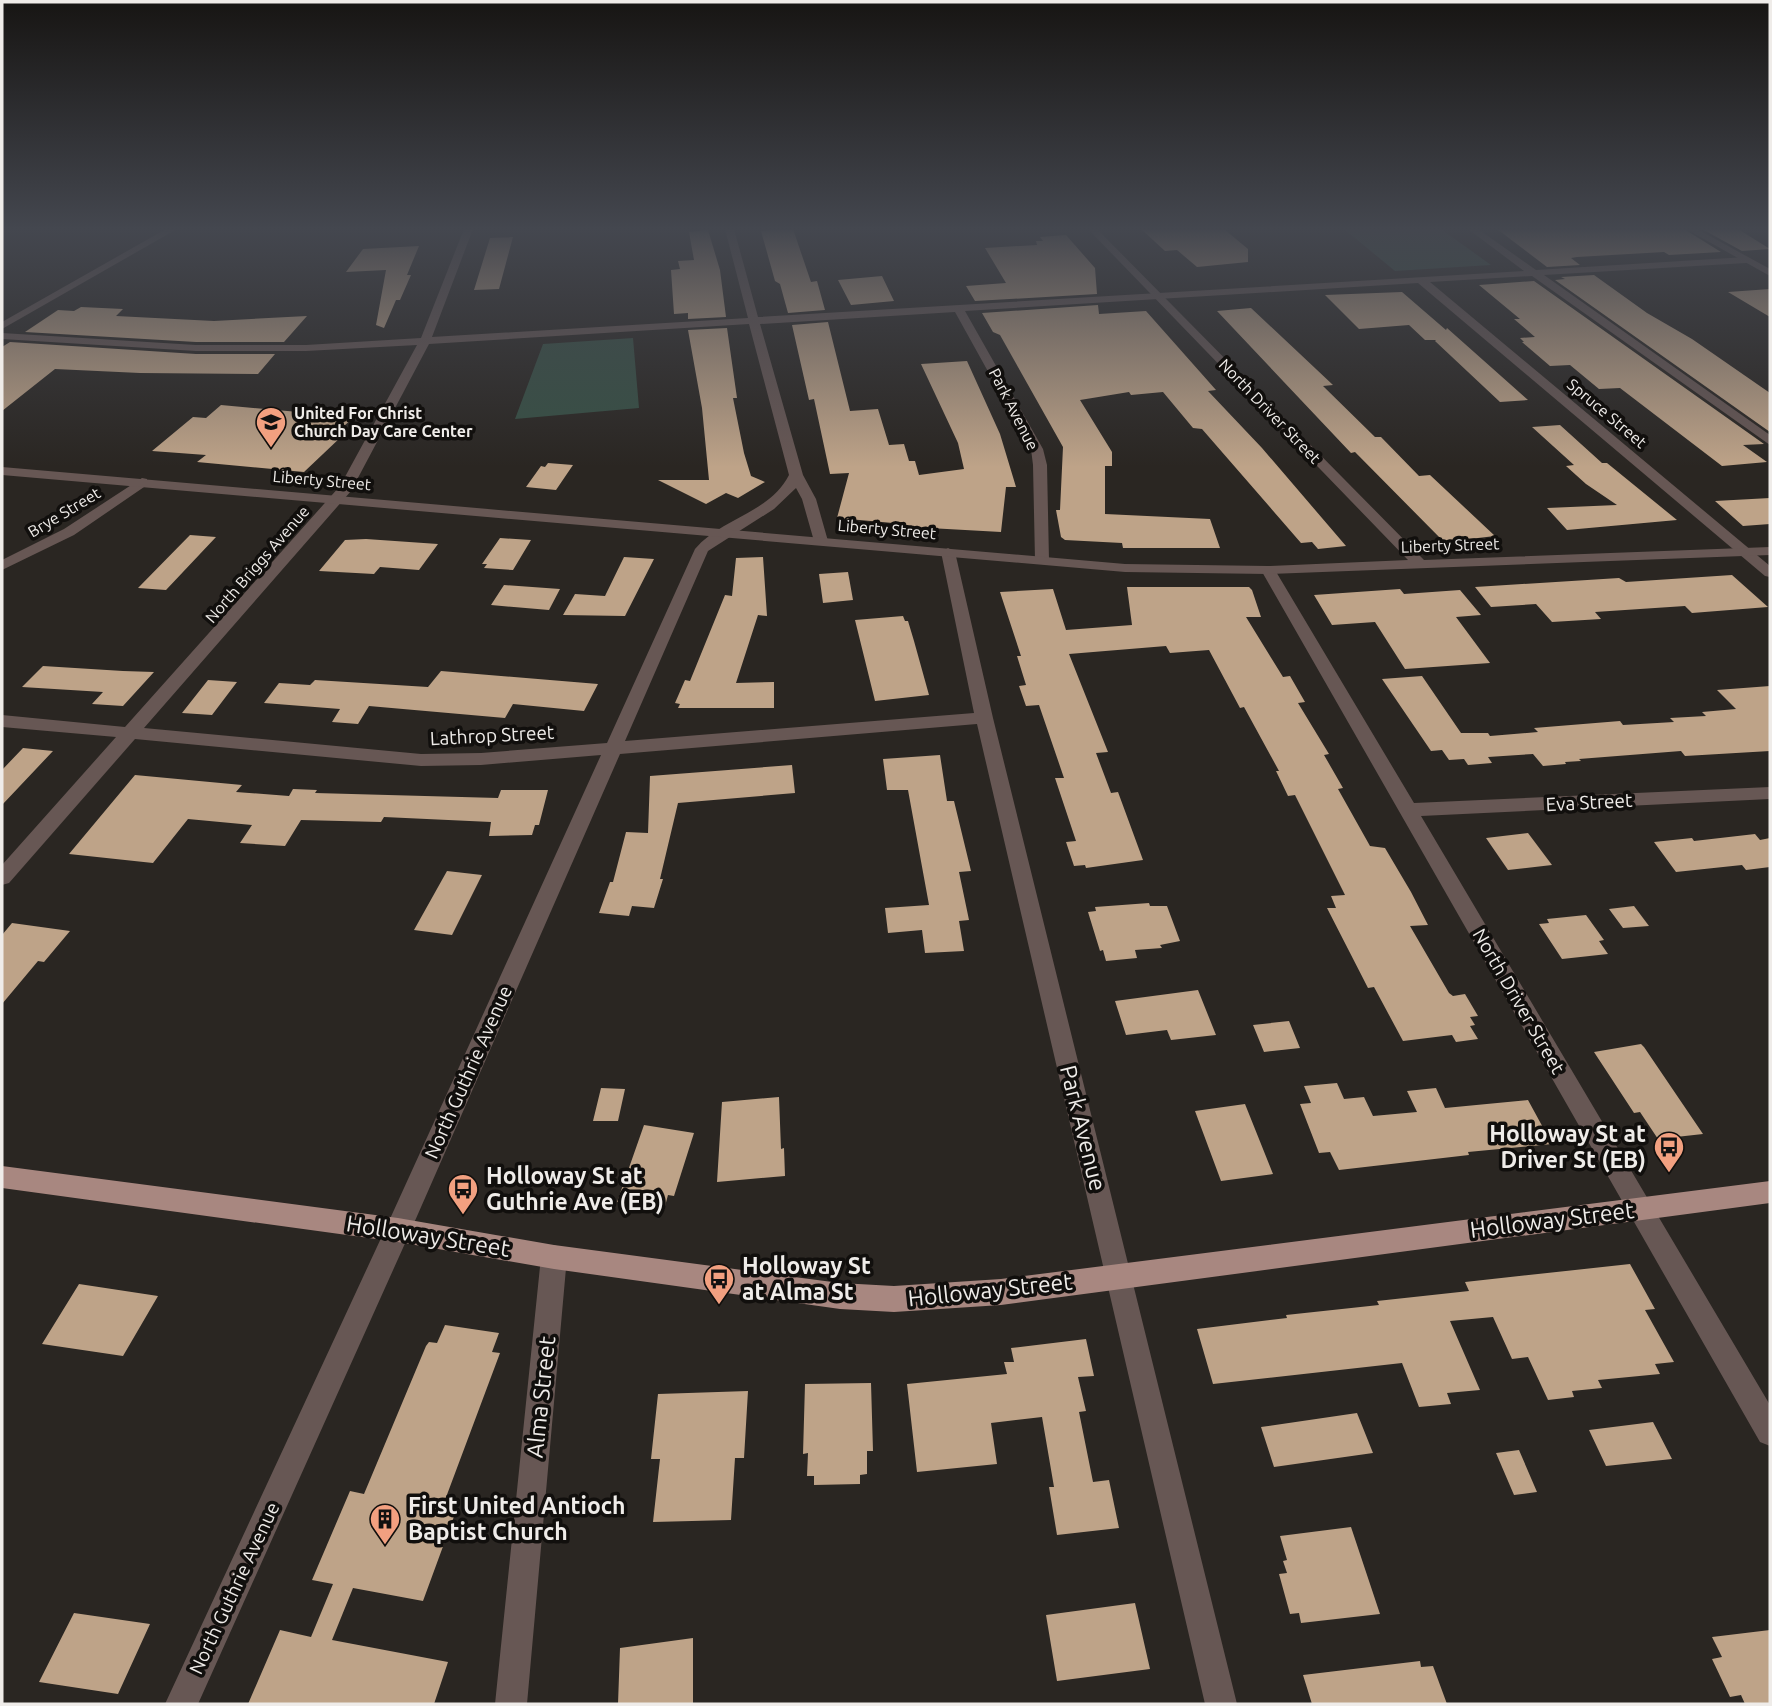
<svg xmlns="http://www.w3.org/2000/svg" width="1772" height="1706" font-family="Ubuntu,sans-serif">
<rect width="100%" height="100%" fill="#2a2622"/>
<path fill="#375044" d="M1344,229H1441L1491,265L1395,271Z
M633,338L639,408L515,419L543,344Z"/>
<path fill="#bea388" d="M793,229L811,282L817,281L825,310L788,313L780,284L775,281L761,231Z
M1141,229H1224L1248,249V262L1197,267L1177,250L1165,251Z
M1497,229H1684L1721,252L1669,255L1664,252L1577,257L1571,258L1580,265L1547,267Z
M1702,229H1738L1770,249L1742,251Z
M708,230L720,270L726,317L688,319V313L674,314L671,270L680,269L678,261L694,260L689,232Z
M1066,235L1095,268L1097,294L975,301L966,286L1006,283L985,248L1037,245L1036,241H1043L1040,237Z
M513,237L499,289L474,290L490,238Z
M419,246L407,275H411L400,300H396L384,328L376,325L386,270L346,272L363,249Z
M1594,275L1647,313L1692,339L1770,393V432L1555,280L1565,279L1561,277Z
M882,276L894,301L851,305L838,280Z
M1534,281L1764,444L1743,445L1767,462L1722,466L1620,388L1599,389L1570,365L1550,366L1522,342H1524L1520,338L1535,337L1514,319H1520L1479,285Z
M1770,289V317L1728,292Z
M1402,292L1446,330L1447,328L1528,400L1500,402L1435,341L1436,340H1425L1409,325L1359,329L1325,295Z
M1098,305L1099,314L1146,311L1216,390L1208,391L1262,448L1346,546L1318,549L1312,542L1301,543L1202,429L1193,428L1163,392L1131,395L1129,392L1080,400L1112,452V466H1105V514L1210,519L1220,548H1123L1122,543L1065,540L1061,537L1056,510H1060L1063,447L1000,335L993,332L982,313Z
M81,307L123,309L116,316L214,321L307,316L284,342H196L25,332L58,310L74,311Z
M1251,308L1333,385L1323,386L1375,437H1381L1419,476L1430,475L1495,536L1444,542L1355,452L1351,453L1217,311Z
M828,322L850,411L878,409L889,445L904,444L909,461H915L919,475L964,469L958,443L921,364L967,361L1000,434L1016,487H1006L1001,532L893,526V523L837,518L849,473L830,474L814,399L809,400L792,325Z
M727,328L737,398H733L744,453L751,476L765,482L738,498L726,493L706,504L658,480H709L702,408L688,330Z
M10,342L196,354H275L258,374L140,373L55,369L2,411V347Z
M221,405L354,417L334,435L342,436L304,472L197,462L206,455L152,451L193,417L206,418Z
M1560,425L1602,463H1607L1677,520L1567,530L1547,508L1617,505L1586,484L1566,466L1574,465L1532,427Z
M548,463L573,465L556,490L526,487L541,466L545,467Z
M1770,498V524L1743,526L1715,501Z
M190,535L216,537L166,590L138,588Z
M500,538L531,540L513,570L484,568L487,564H482Z
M366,539L438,544L419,570L380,567L374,574L319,571L345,540Z
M624,557L654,559L625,616L563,615L575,594L605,596Z
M763,557L767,616L758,615L736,683L774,682V708H678L680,704L675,703L685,680L690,681L725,595L732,596L736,558Z
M848,572L853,600L823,603L819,574Z
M1732,575L1768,607L1692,613L1685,606L1595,612L1601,619L1552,622L1536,604L1491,607L1475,587L1619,578L1626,582Z
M504,585L560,589L549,610L491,605Z
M1127,587H1249L1252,590L1261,617H1246L1283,677L1290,676L1305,702L1298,703L1329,754L1324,755L1343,788L1338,789L1370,846L1385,848L1411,892L1428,925L1410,926L1449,993L1453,996L1465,994L1478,1016L1470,1017L1475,1025L1470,1026L1478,1039L1456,1042L1452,1035L1403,1041L1374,987L1368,988L1327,908H1336L1331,896L1345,895L1295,795L1288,796L1276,771H1279L1244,707L1240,708L1209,650L1170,653L1166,646L1069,654L1108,752L1096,753L1111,793L1118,792L1143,860L1086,868L1085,865L1074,866L1066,842L1076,841L1055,778H1064L1039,705L1026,706L1019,686L1026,685L1017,656H1021L1000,592L1053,589L1066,630L1132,625Z
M1400,589L1404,594L1460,590L1481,615L1456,617L1490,663L1405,669L1375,622L1332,625L1314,595Z
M903,616L905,621H908L914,641L929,695L875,701L855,620Z
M43,666L123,671L154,672L123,706L92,704L103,692L22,687Z
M441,671L598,684L584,711L513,704L505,718L369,706L358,724L332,722L340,709L264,703L279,683L310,685L315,680L428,687Z
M1422,676L1461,733H1488L1490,736L1538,732L1534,728L1620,721L1623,725L1674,722L1670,718L1706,716L1702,712L1736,709L1717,690L1770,686V751L1685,756L1681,751L1579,759L1581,761L1565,762L1566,764L1543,766L1533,754L1488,757L1492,763L1468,765L1464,759L1449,760L1442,750L1431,751L1382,679Z
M208,680L237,682L212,715L182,713Z
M23,748L53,751L2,805V770Z
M940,755L947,801H954L971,871L959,872L969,920L959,921L964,951L925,953L922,930L888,933L885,908L929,905L908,790H887L883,759Z
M792,765L795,793L678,803L660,879H663L654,908L632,906L629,916L599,913L610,882H613L626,832L648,833L650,776Z
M135,775L242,785L236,792L289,796L293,789L317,790L315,793L498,798L501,790H548L539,825H535L532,835L489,836L491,822L384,817L381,822L301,820L285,846L240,843L252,825L188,819L153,863L69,854Z
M1528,833L1552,865L1508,870L1486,838Z
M1755,834L1760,840L1770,838V867L1746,870L1742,865L1676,872L1654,842L1692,838L1694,841Z
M447,871L482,875L452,935L414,930Z
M1149,903L1150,906H1167L1180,941L1160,945L1162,948L1135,950L1137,958L1106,961L1103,950L1100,951L1088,912L1096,911L1095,907Z
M1634,906L1649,926L1623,928L1609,909Z
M1586,915L1604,940L1599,941L1608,954L1562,959L1539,924L1549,923L1547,919Z
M12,923L70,931L44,962L38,961L2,1004V935Z
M1198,990L1216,1035L1171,1040L1167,1030L1126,1035L1115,1001Z
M1289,1021L1300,1048L1264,1052L1253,1025Z
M1641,1044L1644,1047L1703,1134L1658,1139L1640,1112L1634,1113L1594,1052Z
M1337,1083L1344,1099L1364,1097L1373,1116L1417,1112L1407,1091L1436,1088L1445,1108L1528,1100L1552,1144L1468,1152L1469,1155L1339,1170L1330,1152L1319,1153L1300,1104L1311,1103L1304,1086Z
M601,1088L625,1089L618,1121H593Z
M779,1097L781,1149L784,1148L785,1176L717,1182L722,1102Z
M1245,1104L1273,1174L1221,1181L1195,1111Z
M644,1125L694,1133L674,1196L668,1195L664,1210L617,1202Z
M1630,1264L1655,1309L1645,1310L1674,1362L1655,1364L1660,1374L1598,1380L1602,1388L1572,1391L1574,1397L1548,1400L1528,1357L1512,1359L1493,1317L1450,1321L1480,1390L1447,1393L1451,1404L1419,1407L1402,1363L1213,1384L1197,1329L1287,1318L1286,1315L1379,1305L1377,1301L1469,1291L1465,1282Z
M79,1284L158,1296L123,1356L42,1344Z
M445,1325L499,1333L492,1352L500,1353L442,1508L456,1511L423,1601L353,1588L332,1640L448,1662L434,1704H248L280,1630L311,1637L333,1584L312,1580L350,1491L364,1494L426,1346L429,1342L437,1343Z
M1086,1339L1094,1376L1078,1377L1086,1411L1079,1412L1093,1482L1109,1480L1119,1528L1057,1535L1049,1487H1054L1042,1417L991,1423L997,1464L917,1472L907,1384L1007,1374L1004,1362H1014L1011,1348Z
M871,1383L873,1451H867V1474L860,1475V1484L814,1485V1476H807L808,1453L803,1454L805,1384Z
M748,1391L744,1458H735L731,1520L653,1522L660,1459H651L658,1394Z
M1357,1413L1373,1453L1274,1467L1261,1427Z
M1653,1422L1672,1459L1606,1466L1589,1430Z
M1519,1450L1537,1492L1514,1495L1496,1453Z
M1351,1527L1380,1614L1301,1623L1299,1613L1290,1614L1279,1574L1287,1573L1283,1561L1287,1560L1280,1536Z
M1135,1603L1150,1669L1057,1681L1046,1615Z
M74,1613L150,1624L118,1694L39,1682Z
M1770,1630V1704H1745L1741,1695L1730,1697L1712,1659L1722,1657L1712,1637Z
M693,1638V1704H618L620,1648Z
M1420,1661L1421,1667L1433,1666L1447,1704H1312L1303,1675Z"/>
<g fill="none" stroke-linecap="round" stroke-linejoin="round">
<path fill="#675754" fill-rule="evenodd" d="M166,229H177L2,329V322Z
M464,229H473L432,337L748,318L725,229H734L758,317L1524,271L1468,229H1478L1536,270L1746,257L1751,260L1746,263L1544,275L1770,435V445L1532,276L1430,282L1770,566V577L1765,576L1418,283L965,311L1043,449L1047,465L1049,560L1042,564L1035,560L1033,465L1031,449L955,312L760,324L803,475L816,499L828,541L821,545L814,541L802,499L796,488L774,509L708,551L625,741L974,713L941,552L948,548L955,552L993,718L1237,1704H1205L977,724L620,754L407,1239L198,1704H165L389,1221L601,755L481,765L421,766L135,739L9,883L2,885V865L116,737L2,727V715L125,727L340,486L417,345L306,351H196L2,339V333L196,345H306L421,338ZM749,324L789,475C770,513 721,518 695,549L607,743L481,753L421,754L144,728L351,491L429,344Z
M142,478L147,479V485L74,535L2,570V560L64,529Z
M1268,566L1275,570L1414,803L1770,787V799L1421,816L1770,1405V1446L1760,1442L1261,570Z
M554,1245L563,1248L567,1257L527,1704H495L541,1257L545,1248Z"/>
<path fill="#675754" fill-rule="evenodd" d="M1088,229H1097L1424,560L1770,547V555L1268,574L1125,572L2,475V467L1125,564L1268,566L1408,560Z
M1686,229H1697L1770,269V276Z"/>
<path fill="#a88780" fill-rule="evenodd" d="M2,1166L398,1218L554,1245L840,1283L894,1286L1001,1279L1770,1181V1203L1001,1305L894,1312L840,1309L554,1269L398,1242L2,1188Z"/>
</g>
<linearGradient id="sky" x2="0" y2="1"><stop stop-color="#171513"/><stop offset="0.49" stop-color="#44474f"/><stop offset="1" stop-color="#44474f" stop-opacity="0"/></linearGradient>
<rect width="1772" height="467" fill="url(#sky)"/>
<defs>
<g id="school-pin" transform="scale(1.575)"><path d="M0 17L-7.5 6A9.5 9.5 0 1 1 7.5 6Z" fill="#f2a080" stroke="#110f0d"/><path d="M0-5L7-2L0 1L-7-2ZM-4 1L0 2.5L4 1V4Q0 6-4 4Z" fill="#111"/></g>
<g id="bus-pin" transform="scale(1.575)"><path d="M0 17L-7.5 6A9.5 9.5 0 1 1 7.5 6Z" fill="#f2a080" stroke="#110f0d"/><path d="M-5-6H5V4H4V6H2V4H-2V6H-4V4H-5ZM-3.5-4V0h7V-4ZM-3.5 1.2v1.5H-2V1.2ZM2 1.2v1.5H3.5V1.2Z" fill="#111"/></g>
<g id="building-pin" transform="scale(1.575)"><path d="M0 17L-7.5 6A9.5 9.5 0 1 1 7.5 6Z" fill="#f2a080" stroke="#110f0d"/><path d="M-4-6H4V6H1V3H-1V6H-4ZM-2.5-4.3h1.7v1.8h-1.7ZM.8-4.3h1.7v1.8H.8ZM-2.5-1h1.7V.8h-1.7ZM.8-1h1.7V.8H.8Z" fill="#111"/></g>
</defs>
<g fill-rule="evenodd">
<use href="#school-pin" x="271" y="422"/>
<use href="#bus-pin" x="1669" y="1147"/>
<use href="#bus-pin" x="463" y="1189"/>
<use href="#bus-pin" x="719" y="1279"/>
<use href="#building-pin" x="385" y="1519"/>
</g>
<g text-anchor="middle" stroke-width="7" stroke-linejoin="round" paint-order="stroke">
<g font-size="16" fill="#efece9" stroke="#110f0d">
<text transform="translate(1014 409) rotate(63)" y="6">Park Avenue</text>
<text transform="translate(1270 411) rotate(46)" y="6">North Driver Street</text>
<text transform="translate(1607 413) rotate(40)" y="6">Spruce Street</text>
<text transform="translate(322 480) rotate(5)" y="6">Liberty Street</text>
<text transform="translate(64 512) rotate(-31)" y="6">Brye Street</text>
<text transform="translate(887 529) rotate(5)" y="6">Liberty Street</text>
<text transform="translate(1450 545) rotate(-2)" y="6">Liberty Street</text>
<text transform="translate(257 564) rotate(-49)" y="6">North Briggs Avenue</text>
</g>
<g font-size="16" font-weight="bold" fill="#efece9" stroke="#110f0d" text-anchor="start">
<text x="294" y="419">United For Christ<tspan x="294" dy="18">Church Day Care Center</tspan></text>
</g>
<g font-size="19" fill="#efece9" stroke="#110f0d">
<text transform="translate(492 735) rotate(-3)" y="7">Lathrop Street</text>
<text transform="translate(1589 802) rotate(-3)" y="7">Eva Street</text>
<text transform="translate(1519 1001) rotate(60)" y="7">North Driver Street</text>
<text transform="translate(468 1072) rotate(-66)" y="7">North Guthrie Avenue</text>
<text transform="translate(234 1588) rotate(-65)" y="7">North Guthrie Avenue</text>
</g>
<g font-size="23" fill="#efece9" stroke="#110f0d">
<text transform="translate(1083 1128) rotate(76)" y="8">Park Avenue</text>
<text transform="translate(1552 1220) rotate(-7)" y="8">Holloway Street</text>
<text transform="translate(428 1236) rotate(9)" y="8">Holloway Street</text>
<text transform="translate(990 1290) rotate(-6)" y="8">Holloway Street</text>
<text transform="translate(541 1397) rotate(-84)" y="8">Alma Street</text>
</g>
<g font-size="23" font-weight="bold" fill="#efece9" stroke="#110f0d" text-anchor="start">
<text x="1646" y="1142" text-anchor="end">Holloway St at<tspan x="1646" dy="26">Driver St (EB)</tspan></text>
<text x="486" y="1184">Holloway St at<tspan x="486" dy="26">Guthrie Ave (EB)</tspan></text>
<text x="742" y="1274">Holloway St<tspan x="742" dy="26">at Alma St</tspan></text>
<text x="408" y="1514">First United Antioch<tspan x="408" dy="26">Baptist Church</tspan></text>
</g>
</g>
<rect width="1772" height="1706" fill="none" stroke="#efece9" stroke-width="7"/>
</svg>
